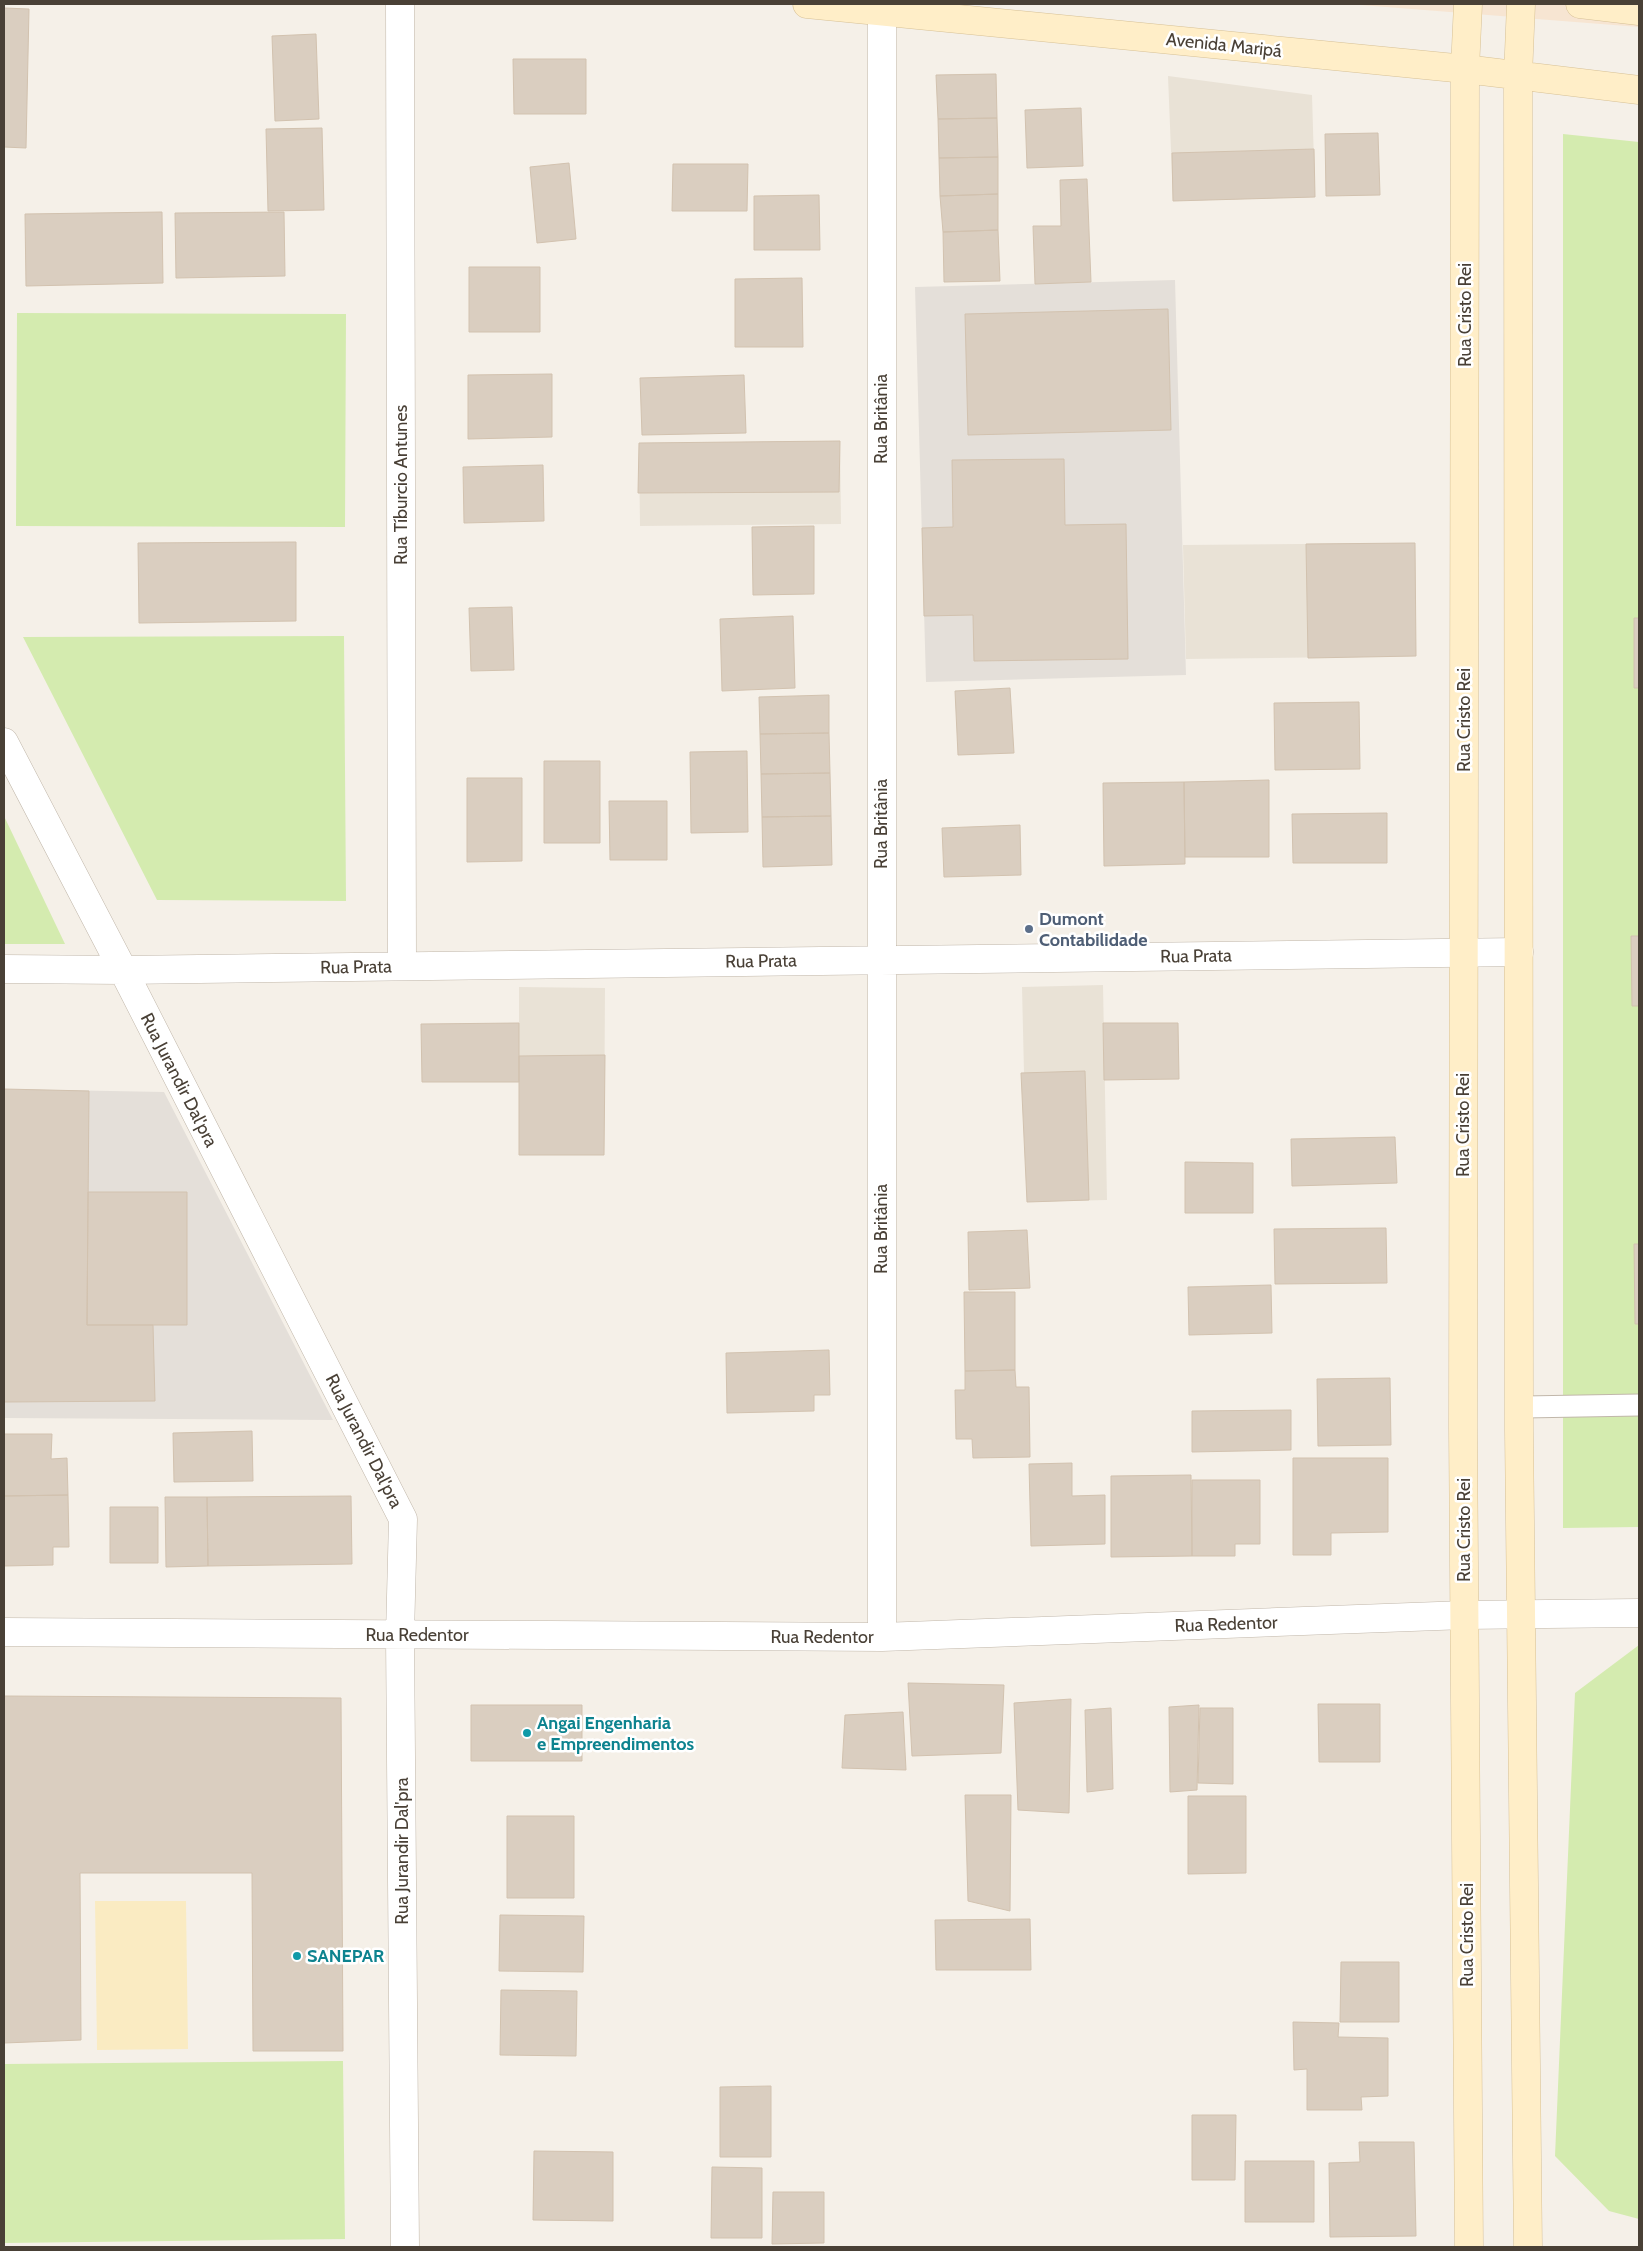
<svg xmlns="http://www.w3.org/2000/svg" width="1643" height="2251" font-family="Cabin,sans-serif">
<rect width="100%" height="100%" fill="#f5f0e8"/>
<path fill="#e9e2d6" d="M1168,76L1312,95L1315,197L1173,201Z
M840,441L841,524L640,526L639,443Z
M1415,543L1416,656L1186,659L1183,545Z
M1103,985L1107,1200L1027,1202L1022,987Z
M519,987L605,988L604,1155H519Z"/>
<path fill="#f7e5d2" d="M1348,4H1639V27Z"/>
<path fill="#e4dfd9" d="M1175,280L1186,675L926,682L915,287Z
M4,1089L164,1092L333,1420L4,1418Z"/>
<path fill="#d4ebaf" d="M1563,134L1639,142V1527L1563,1528Z
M17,313L346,314L345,527L16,526Z
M344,636L346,901L157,900L23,637Z
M4,816L65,944H4Z
M1639,1645V2219L1609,2211L1555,2156L1575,1693Z
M343,2061L345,2239L4,2243V2064Z"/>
<path fill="#faebc2" d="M95,1901H186L188,2049L97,2050Z"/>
<path fill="#dacec0" stroke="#d2c2af" d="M4,8L29,9L26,148L4,147Z
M316,34L319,119L275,121L272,36Z
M513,59H586V114H514Z
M996,74L997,118L938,119L936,75Z
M1081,108L1083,166L1027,168L1025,110Z
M997,118L998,157L939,158L938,119Z
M322,128L324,210L268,211L266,129Z
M1378,133L1380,195L1326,196L1325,134Z
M1314,149L1315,197L1173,201L1172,153Z
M998,157V194L940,196L939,158Z
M569,163L576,239L537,243L530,167Z
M673,164H748L747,211H672Z
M1087,179L1091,282L1035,284L1033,226H1061L1060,180Z
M998,194V230L943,232L940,196Z
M819,195L820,250H754V196Z
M162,212L163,283L26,286L25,214Z
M284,212L285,276L176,278L175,213Z
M998,230L1000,281L944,282L943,232Z
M469,267H540V332H469Z
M802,278L803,347H735V279Z
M1168,309L1171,430L968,435L965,314Z
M552,374V437L468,439V375Z
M744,375L746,433L642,435L640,378Z
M840,441L839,492L638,493L639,443Z
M1064,459L1065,525L1126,524L1128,659L974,661L973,615L924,616L922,528L953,527L952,460Z
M543,465L544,521L464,523L463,467Z
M814,526V594L753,595L752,527Z
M296,542V621L139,623L138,543Z
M1415,543L1416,656L1308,658L1306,544Z
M512,607L514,670L471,671L469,608Z
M793,616L795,688L722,691L720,619Z
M1634,618H1639V688H1634Z
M1010,688L1014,753L958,755L955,691Z
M829,695V733L760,734L759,697Z
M1359,702L1360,769L1275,770L1274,703Z
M829,733L830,773L761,774L760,734Z
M747,751L748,832L691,833L690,752Z
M544,761H600V843H544Z
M830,773L831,816L762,817L761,774Z
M467,778H522V861L467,862Z
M1269,780V857H1185L1184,782Z
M1184,782L1185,864L1104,866L1103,783Z
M609,801H667V860H610Z
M1387,813V863H1293L1292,814Z
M831,816L832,865L763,867L762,817Z
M1020,825L1021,875L944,877L942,828Z
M1631,936H1639V1006H1632Z
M519,1023V1082H422L421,1024Z
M1103,1023H1178L1179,1079L1104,1080Z
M605,1055L604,1155H519V1056Z
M1085,1071L1089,1200L1027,1202L1021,1073Z
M4,1089L89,1091L87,1325H153L155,1401L4,1402Z
M1395,1137L1397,1183L1292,1186L1291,1139Z
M1185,1162L1253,1163V1213H1185Z
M88,1192H187V1325H87Z
M1386,1228L1387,1283L1275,1284L1274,1229Z
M1027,1230L1030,1288L969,1290L968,1232Z
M1634,1244H1639V1324H1635Z
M1271,1285L1272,1333L1189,1335L1188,1287Z
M964,1292H1015V1370L965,1371Z
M829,1350L830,1395H814V1411L727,1413L726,1353Z
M1015,1370L1016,1387H1029L1030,1457L973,1458L972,1439H956L955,1390H965V1371Z
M1390,1378L1391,1445L1318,1446L1317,1379Z
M1291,1410V1450L1192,1452V1411Z
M252,1431L253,1481L174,1482L173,1433Z
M4,1434H52L51,1459L67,1458L68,1495L4,1496Z
M1293,1458H1388V1532L1331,1533V1555H1293Z
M1072,1463V1496L1105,1495V1544L1031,1546L1029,1464Z
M1191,1475L1192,1556L1111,1557V1476Z
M1192,1480H1260V1544H1235V1556H1192Z
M68,1495L69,1547H53V1565L4,1566V1496Z
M351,1496L352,1564L208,1566L207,1497Z
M165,1497H207L208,1566L166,1567Z
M110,1507H158V1563H110Z
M908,1683L1004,1685L1001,1753L912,1756Z
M4,1696L341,1698L343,2051H253L252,1873H80L81,2040L4,2043Z
M1071,1699L1069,1813L1018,1810L1014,1703Z
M1318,1704H1380V1762H1319Z
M471,1705H582V1761H471Z
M1199,1705L1197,1790L1170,1792L1169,1707Z
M1111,1708L1113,1789L1087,1792L1085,1710Z
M1200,1708H1233V1784L1198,1783Z
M903,1712L906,1770L842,1768L845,1715Z
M965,1795H1011L1010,1911L968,1901Z
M1188,1796H1246V1873L1188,1874Z
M507,1816H574V1898H507Z
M500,1915L584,1916L583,1972L499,1971Z
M1030,1919L1031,1970H936L935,1920Z
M1341,1962H1399V2022H1340Z
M501,1990L577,1991L576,2056L500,2055Z
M1293,2022L1339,2023L1338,2037L1388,2038V2096L1361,2097L1362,2110H1307V2069L1294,2070Z
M771,2086V2157H720V2087Z
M1192,2115H1236L1235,2180H1192Z
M1359,2142H1414L1416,2236L1330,2237L1329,2163L1360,2162Z
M534,2151L613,2152V2221L533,2220Z
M1245,2161H1314V2222H1245Z
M712,2167L762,2168V2238H711Z
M773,2192H824V2243L772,2244Z"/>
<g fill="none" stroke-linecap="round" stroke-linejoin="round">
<g stroke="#c1b7aa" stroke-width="23">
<path id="lane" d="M1520,1407L1639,1405"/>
</g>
<g stroke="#c1b7aa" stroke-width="29">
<path id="street" d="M400,4L402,966
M882,11V1637
M4,742L123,970L403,1519L400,1635L405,2247
M4,969L123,970L1519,952
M4,1632L882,1637L1465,1615L1639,1613"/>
</g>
<g stroke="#d7c196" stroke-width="29">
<path id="secondary" d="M807,4L1465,69L1639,90
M1468,4L1465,69L1463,1427L1469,2247
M1521,4L1518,76L1519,1431L1528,2247
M1580,4L1639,11"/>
</g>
<use href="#lane" stroke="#fff" stroke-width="21"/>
<use href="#street" stroke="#fff" stroke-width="28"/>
<use href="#secondary" stroke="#ffeec8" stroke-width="28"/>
</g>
<circle fill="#5c6f8a" stroke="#fff" stroke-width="2" cx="1029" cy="929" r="5"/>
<g fill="#0f9aa8" stroke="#fff" stroke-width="2">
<circle cx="527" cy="1733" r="5"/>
<circle cx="297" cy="1956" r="5"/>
</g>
<g text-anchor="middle" stroke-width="5" stroke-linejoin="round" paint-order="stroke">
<g font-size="18" fill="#494036" stroke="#fff">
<text transform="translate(1224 45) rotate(6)" y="6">Avenida Maripá</text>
<text transform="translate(1465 315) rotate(-90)" y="6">Rua Cristo Rei</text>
<text transform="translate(881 419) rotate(-90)" y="6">Rua Britânia</text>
<text transform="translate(401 485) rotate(-90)" y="6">Rua Tíburcio Antunes</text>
<text transform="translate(1464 720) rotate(-90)" y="6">Rua Cristo Rei</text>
<text transform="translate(881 824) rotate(-90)" y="6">Rua Britânia</text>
<text transform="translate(1196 956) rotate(-1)" y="6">Rua Prata</text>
<text transform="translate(761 961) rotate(-1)" y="6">Rua Prata</text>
<text transform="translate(356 967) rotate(-1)" y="6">Rua Prata</text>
<text transform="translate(179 1080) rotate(63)" y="6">Rua Jurandir Dal'pra</text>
<text transform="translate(1463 1125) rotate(-90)" y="6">Rua Cristo Rei</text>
<text transform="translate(881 1229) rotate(-90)" y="6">Rua Britânia</text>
<text transform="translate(364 1441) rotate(63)" y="6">Rua Jurandir Dal'pra</text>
<text transform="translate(1464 1530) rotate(-90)" y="6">Rua Cristo Rei</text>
<text transform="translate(1226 1624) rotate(-2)" y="6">Rua Redentor</text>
<text x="417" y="1641">Rua Redentor</text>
<text x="822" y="1643">Rua Redentor</text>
<text transform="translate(402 1851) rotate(-90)" y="6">Rua Jurandir Dal'pra</text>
<text transform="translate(1467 1935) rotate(-90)" y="6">Rua Cristo Rei</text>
</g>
<g font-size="18" font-weight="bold" fill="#4e5e75" stroke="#fff" text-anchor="start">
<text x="1039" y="925">Dumont<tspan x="1039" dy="21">Contabilidade</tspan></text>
</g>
<g font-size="18" font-weight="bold" fill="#0d838f" stroke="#fff" text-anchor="start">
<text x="537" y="1729">Angai Engenharia<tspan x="537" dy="21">e Empreendimentos</tspan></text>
<text x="307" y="1962">SANEPAR</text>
</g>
</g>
<rect width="1643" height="2251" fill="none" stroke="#494036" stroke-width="10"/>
</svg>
